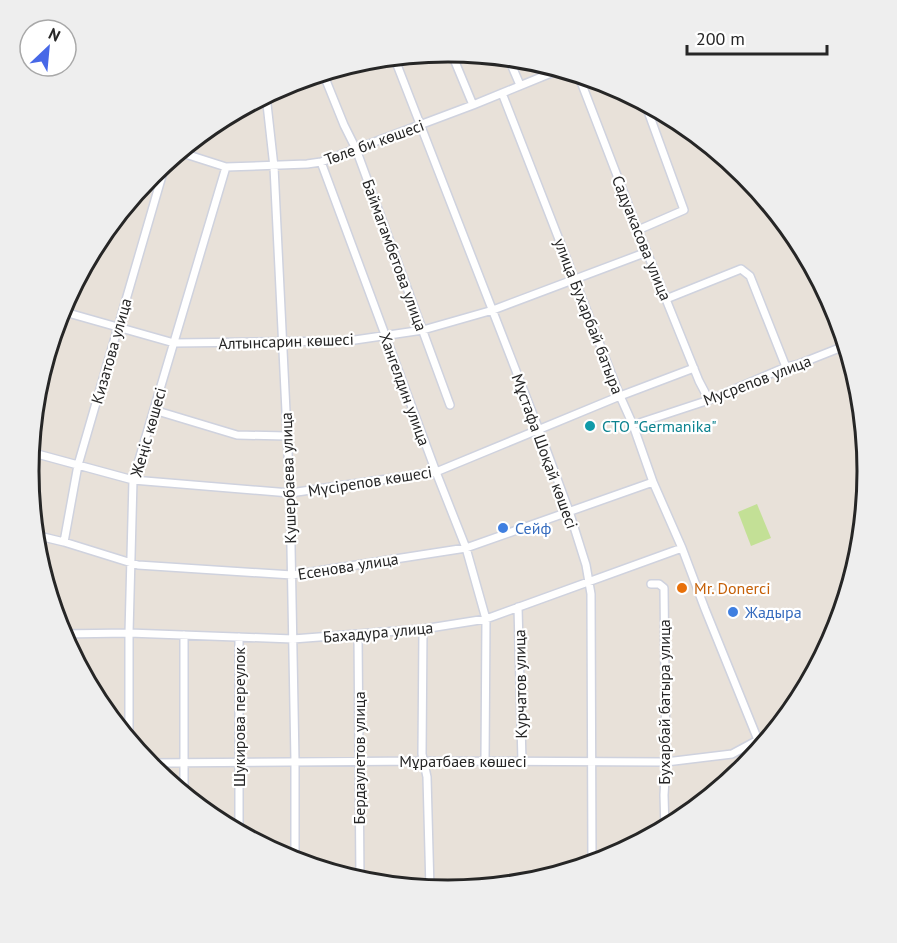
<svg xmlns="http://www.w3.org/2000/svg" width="897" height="943" font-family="'PT Sans',sans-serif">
<rect width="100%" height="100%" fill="#e8e1d9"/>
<path fill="#c3e096" d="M757,504L771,538L751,546L738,512Z"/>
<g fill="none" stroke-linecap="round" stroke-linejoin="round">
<g stroke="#cfd2de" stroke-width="10">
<path id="minor" d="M451,52L473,105
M394,57L539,430L569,511L586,565L591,594L592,865
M508,57L520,85
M323,73L344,125L356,149L450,405
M578,74L638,230L699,381L709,400
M502,93L620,396L633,425L653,482L682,548L705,609L758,740
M266,95L274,167L290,493L295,761V862
M179,152L226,167L307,164L321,162L473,105L561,69
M321,162L436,472L466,548L486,619L485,762
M638,230L684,210L645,103
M666,299L741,269L750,276L786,367
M61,311L174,343L348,341L423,330L493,310L647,252
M35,401L62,308
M154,410L237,435L287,436
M633,425L709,400L786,367L799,364L847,345
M30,452L133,480L290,493L436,472L620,396L694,368
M35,535L64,542L138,565L292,575L466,548L653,482
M64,542L78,465L166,162
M651,584H659L664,588L666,762L664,795L665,830
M518,607L522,762
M423,629L422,754L427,777L430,890
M61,634L129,633L293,639L423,629L486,619L682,548
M184,635V796
M358,635L360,881
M129,742V633L133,480L226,167
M147,763L423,761L666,762L732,754L758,740L773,735
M239,834V637"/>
</g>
<use href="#minor" stroke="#fff" stroke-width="7"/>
</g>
<circle fill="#0f9aa8" stroke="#fff" stroke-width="2" cx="590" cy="426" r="6"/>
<g fill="#3f7fe0" stroke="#fff" stroke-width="2">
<circle cx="503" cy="528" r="6"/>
<circle cx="733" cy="612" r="6"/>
</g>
<circle fill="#e8710a" stroke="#fff" stroke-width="2" cx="682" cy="588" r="6"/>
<g text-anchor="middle" stroke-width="4.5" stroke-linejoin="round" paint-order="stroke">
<g font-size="16" fill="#262626" stroke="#fff">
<text transform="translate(374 142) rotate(-20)" y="6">Төле би көшесі</text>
<text transform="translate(642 238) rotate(68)" y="6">Садуакасова улица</text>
<text transform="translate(395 255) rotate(70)" y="6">Баймагамбетова улица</text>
<text transform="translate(589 316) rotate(69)" y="6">улица Бухарбай батыра</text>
<text transform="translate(286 341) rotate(-2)" y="6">Алтынсарин көшесі</text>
<text transform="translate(111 351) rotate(-74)" y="6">Кизатова улица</text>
<text transform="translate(757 380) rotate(-21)" y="6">Мусрепов улица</text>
<text transform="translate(405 389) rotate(70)" y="6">Хангелдин улица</text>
<text transform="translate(148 432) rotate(-74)" y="6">Жеңіс көшесі</text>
<text transform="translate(545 451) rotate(70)" y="6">Мұстафа Шоқай көшесі</text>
<text transform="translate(288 478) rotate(-92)" y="6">Кушербаева улица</text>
<text transform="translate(370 481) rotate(-9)" y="6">Мүсірепов көшесі</text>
<text transform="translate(348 566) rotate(-9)" y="6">Есенова улица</text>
<text transform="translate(378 632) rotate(-5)" y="6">Бахадура улица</text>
<text transform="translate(520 684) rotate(-91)" y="6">Курчатов улица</text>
<text transform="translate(664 702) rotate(-90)" y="6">Бухарбай батыра улица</text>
<text transform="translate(239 717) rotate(-90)" y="6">Шукирова переулок</text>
<text transform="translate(359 758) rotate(-90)" y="6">Бердаулетов улица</text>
<text x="463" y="767">Мұратбаев көшесі</text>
</g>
<g font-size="16" fill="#0d838f" stroke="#fff" text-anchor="start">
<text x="602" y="432">СТО "Germanika"</text>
</g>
<g font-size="16" fill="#366cbe" stroke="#fff" text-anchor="start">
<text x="515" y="534">Сейф</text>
<text x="745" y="618">Жадыра</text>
</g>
<g font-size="16" fill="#c56008" stroke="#fff" text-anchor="start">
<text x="694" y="594">Mr. Donerci</text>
</g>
</g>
<path d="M0 0H897V943H0ZM39 471a409 409 0 1 1 818 0a409 409 0 1 1-818 0Z" fill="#eee" fill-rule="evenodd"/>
<path fill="none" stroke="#262626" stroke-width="3" d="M39 471a409 409 0 1 1 818 0a409 409 0 1 1-818 0Z"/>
<g transform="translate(48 48) rotate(26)"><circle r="28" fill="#ffffff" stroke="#a8a8a8" stroke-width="1.5"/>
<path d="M0-4.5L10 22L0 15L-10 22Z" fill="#4768e7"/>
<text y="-9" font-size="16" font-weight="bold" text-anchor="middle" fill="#262626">N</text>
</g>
<path d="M687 45v9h140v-9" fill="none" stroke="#262626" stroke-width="3"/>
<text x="696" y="45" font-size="18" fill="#262626" stroke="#ffffff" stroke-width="4.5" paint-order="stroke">200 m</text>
</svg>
